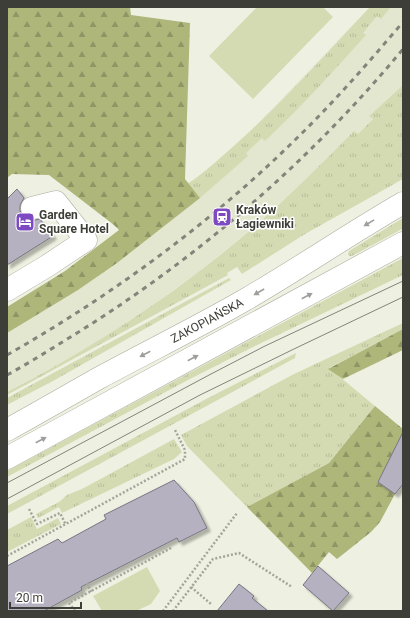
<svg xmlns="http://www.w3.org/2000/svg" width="410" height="618" font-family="Roboto,sans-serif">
<defs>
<pattern id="grass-tufts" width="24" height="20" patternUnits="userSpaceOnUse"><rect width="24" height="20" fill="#d4dbb2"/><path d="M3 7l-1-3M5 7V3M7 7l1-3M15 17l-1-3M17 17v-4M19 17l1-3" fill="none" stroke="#b7bd9a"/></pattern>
<pattern id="forest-firs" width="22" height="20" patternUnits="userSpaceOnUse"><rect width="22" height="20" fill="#aeb67a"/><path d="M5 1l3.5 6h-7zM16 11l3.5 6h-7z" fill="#8f9565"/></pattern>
<filter id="shadow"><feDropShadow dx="3.5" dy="3.5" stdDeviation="1" flood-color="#0004"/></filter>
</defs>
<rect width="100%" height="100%" fill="#eef1e1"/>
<path fill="#e3e7d0" d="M370,7H403V88L401,87L370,115L373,119L358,134L354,132L322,164L283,200L237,241L197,273L150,307L105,337L57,365L7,392V314L187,184L198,177L251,131L264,117L278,103Z"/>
<path fill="url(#grass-tufts)" d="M370,7H391L381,19L377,16L363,33L366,35C333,72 300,108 265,141L262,138L246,153L248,156L200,198L187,184C205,173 220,158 235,145C283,102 326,54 370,7Z
M402,86L403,88V179L305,234L242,274L237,267L227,273L228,275L7,395V392C73,358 138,318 197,273C253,231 305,181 354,131L358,134L373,119L369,116Z
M403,218V224L402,225V229L352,256H349L348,254L349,251Z
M403,258V275L255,346L188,380L7,477V471Z
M229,278L231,280L53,381L7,405V398Z
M403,323V329L329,368L375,406L329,463L247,507L187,446L181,435L294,374Z
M296,353L295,358L7,514V506L208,398Z
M174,439L182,452L174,459L62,513L59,507L38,518L36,514L59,502L67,495L82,489Z
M31,517L37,529L58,518L61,524L7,552V530Z"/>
<path fill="url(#forest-firs)" d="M7,7H130L131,15L190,23L185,179L200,198L117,263L78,290L7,333V307L65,271L119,230L114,225L49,175L12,174L7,178Z
M403,329V350L343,379L328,369Z
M375,406L403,429V433L378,482L395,494L380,522L371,532L337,559L329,552L312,573L247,507L329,463Z"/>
<path fill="#d4dbb2" d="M257,7H323L333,17L253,99L209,56Z
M147,567L160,591L151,604L136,611H102L93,596Z"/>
<path fill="#b6b1c0" stroke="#787482" filter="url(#shadow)" d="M17,189L24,198L20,205V211L23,216L29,220H35L40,219L53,236L7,265V199Z
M403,432V484L395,494L378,482Z
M174,480L194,502L207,528L179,542L177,538L81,587L82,590L44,611H7V566L58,539L62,543L106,519L104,515Z
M318,566L349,593L333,611L303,585Z
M239,584L254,596L252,598L268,611H217Z"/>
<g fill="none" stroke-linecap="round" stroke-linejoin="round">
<g stroke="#a8ab9b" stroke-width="23">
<path id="minor" d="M7,290L47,266L86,240L56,202L32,208"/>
</g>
<g stroke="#a8ab9b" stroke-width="23">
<g id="major">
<path id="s1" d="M7,430C38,413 69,395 99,378C147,352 196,328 243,301C297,270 349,234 403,203"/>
<path d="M7,458L403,243"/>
</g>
</g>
<path stroke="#a3a599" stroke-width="2.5" stroke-dasharray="2 2" stroke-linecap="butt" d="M29,509L37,524L60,513L66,525
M7,556L185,459V450L175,430
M87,583L91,592
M191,587L211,604
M75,611L69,603L171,548
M163,611L237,513
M173,611L213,559L239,553L292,587"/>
<use href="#minor" stroke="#fff" stroke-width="22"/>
<use href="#major" stroke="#fff" stroke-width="22"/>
<path stroke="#83847a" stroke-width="1" d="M7,483L211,374L265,346L403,281
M7,499L200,395L296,348L403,297"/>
<path stroke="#83847a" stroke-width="3" stroke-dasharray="5 5" stroke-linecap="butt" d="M7,355C112,295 211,223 297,138C335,101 369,62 403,22
M7,375C31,362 54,347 77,333C199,257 311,160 403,49"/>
</g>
<defs><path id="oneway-solid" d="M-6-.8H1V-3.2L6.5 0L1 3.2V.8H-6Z"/></defs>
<g fill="#9e9e9b">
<use href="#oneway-solid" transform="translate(369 223) rotate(149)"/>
<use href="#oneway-solid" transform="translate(259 292) rotate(150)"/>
<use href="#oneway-solid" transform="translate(307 296) rotate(-28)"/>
<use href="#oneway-solid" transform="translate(145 354) rotate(152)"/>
<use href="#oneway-solid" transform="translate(193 358) rotate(-28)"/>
<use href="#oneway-solid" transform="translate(41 440) rotate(-28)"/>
</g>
<defs>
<g id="station-square" transform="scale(1)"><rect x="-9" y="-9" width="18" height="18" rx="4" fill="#7d4ac2" stroke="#fff"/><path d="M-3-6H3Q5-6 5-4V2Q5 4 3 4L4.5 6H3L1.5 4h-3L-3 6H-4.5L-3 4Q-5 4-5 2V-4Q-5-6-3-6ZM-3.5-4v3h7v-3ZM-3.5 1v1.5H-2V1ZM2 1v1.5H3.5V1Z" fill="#fff"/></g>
<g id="hotel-square" transform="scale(1)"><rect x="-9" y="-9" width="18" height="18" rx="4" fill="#7d4ac2" stroke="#fff"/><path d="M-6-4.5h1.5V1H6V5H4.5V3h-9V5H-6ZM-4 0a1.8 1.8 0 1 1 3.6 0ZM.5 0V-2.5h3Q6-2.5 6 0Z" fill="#fff"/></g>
</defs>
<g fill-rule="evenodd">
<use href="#station-square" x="222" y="217"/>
<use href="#hotel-square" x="25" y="222"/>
</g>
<g text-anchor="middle" stroke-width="3" stroke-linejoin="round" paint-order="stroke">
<g font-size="12" font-weight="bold" fill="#3d3e37" stroke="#fff" text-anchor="start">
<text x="236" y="214">Kraków<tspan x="236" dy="14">Łagiewniki</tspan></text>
<text x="39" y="219">Garden<tspan x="39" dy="14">Square Hotel</tspan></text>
</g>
<g font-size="12" fill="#3d3e37" stroke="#fff">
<text dy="4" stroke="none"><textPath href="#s1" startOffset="228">ZAKOPIAŃSKA</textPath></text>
</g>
</g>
<rect width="410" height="618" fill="none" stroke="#3d3e37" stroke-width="16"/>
<path d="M10 602v6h71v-6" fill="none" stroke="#3d3e37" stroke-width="2"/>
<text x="16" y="602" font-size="12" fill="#3d3e37" stroke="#ffffff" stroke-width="3" paint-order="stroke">20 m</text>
</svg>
